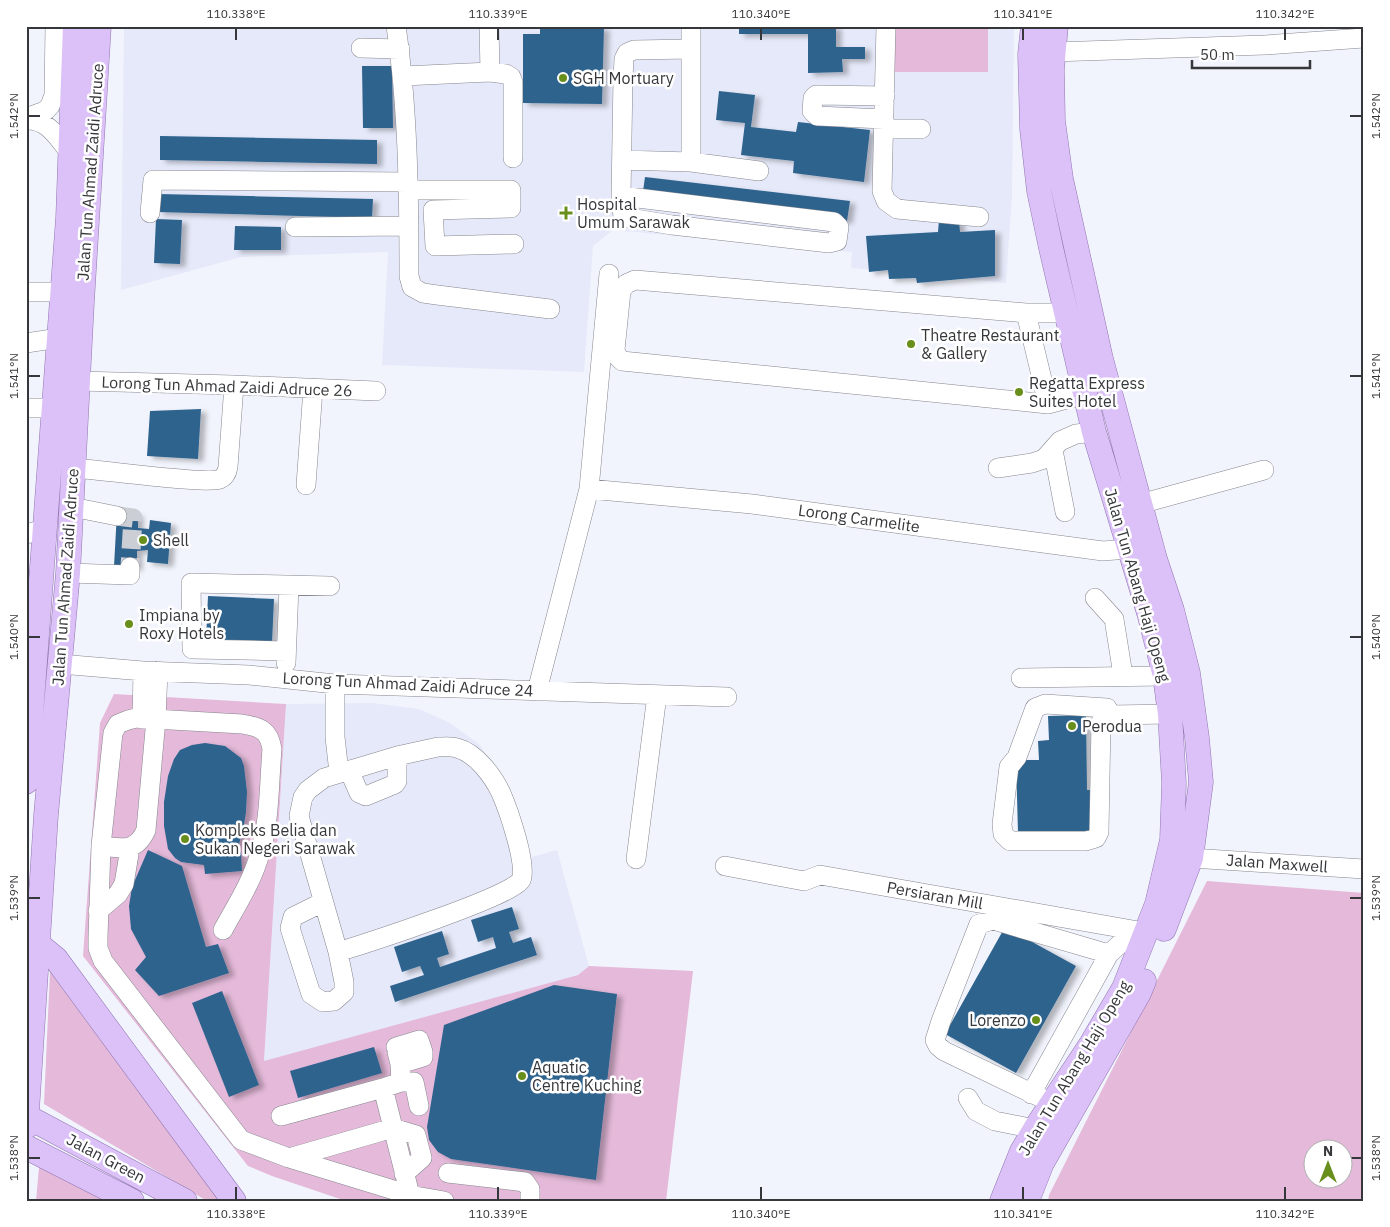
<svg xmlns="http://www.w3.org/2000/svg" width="1390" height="1227" font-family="'IBM Plex Sans',sans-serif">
<defs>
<filter id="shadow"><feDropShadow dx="5.5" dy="3" stdDeviation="2.5" flood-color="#0004"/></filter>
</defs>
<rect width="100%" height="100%" fill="#f2f4fd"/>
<path fill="#e6e9f9" d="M124,26H1014L1012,196L1006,283L851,268L852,252L613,230L593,246L584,372L382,365L388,252L241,257L121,290Z
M373,703L419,709L450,723L479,744L497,770L521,860L557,850L589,966L578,975L264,1062L286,704Z"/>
<path fill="#e4b9d9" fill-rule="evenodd" d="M894,26H988V72H894Z
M114,694L286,704L264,1061L578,975L589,966L693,971L666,1201H346L272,1176L248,1166L83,956L100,723Z
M1207,881L1364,893V1201H1048L1049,1195ZM1312,1150H1342V1180H1312Z
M50,972L221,1201H207L44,1104Z
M39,1167L108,1201H36Z"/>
<path fill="#2e638e" filter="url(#shadow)" d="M540,26L604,27L602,104L523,103V34H540Z
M739,26H836V47H865V59H842L843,72L808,73V34H739Z
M362,66H392L393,128H363Z
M719,91L755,95L751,127L796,132L798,122L870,130L864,182L793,173L794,161L741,155L745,123L716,120Z
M160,136L377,140V164L160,160Z
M645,177L850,201L847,221L642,198Z
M158,194L373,199L372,218L158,212Z
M156,219L182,220L180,264L154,263Z
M939,220H959L960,232L995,230V276L917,283L916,278L889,279L888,270L869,272L866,236L938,232Z
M235,226L281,227V250H234Z
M201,409L198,459L147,456L150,411Z
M117,512L138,513V528L149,529L150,520L171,523L168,564L147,562L148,550L137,551V568L114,566Z
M208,596L274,599L272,643L206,640Z
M1086,715L1087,790H1096L1097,831L1018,833L1016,760H1039L1038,741L1049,740L1048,716Z
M205,743L225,746L241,758L244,766L247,792L246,812L243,831L236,853L241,852L242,871L205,874L204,865L181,862L175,858L168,849L164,826V802L168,776L174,759L180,750L192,745Z
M148,850L182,866L206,947L218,944L229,973L159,996L135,970L146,957L131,929L129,906L132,887Z
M512,907L519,929L509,932L513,943L531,937L537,955L395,1002L390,986L424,975L420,966L402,972L394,947L442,931L449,954L437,958L440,967L496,948L493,937L478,942L471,920Z
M1005,927L1076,966L1016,1073L945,1034Z
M554,985L617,994L596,1180L451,1159L438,1152L429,1140L427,1127L444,1025Z
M222,991L259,1085L229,1097L192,1003Z
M374,1047L382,1073L298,1098L290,1071Z"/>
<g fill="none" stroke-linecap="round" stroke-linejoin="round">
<path stroke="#ccced6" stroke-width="19" stroke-dasharray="19 9" stroke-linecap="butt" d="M117,516L133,518L130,567"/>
<g stroke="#85868e" stroke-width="20">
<path id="minor" d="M396,26C408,108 409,193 409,276L412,287L423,293L437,295L550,309
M489,26L490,72
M691,26V162
M886,26L882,191L886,201L897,209L979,217
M361,48L400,49
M1053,52L1265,45L1364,38
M403,76L490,72L506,74L511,77L513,82V158
M26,118L45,111L50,106L54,95L55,26
M884,119L817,116L812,111L813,98L816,95L885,96
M26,120C48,119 58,138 70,153
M884,129H921
M622,160L691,162L759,171
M408,190H511V208L433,210L435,246L514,244
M621,196L834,222L839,227L837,241L829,243L672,225L623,217L621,196L623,78L624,59L627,53L634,50L691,49
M150,213L153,180L408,182
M295,227L409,226
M26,292H62
M1026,313L1048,404
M1067,313H1026L635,280L626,284L621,291L615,350L617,356L622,361L1048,404L1085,394
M26,343L59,338
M78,381L234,385L376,391
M26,408H54
M1053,450L1065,512
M73,468C95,469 208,485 220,479C225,477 227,473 228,467L234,385
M998,468L1032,463L1044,459L1060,441L1076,434L1094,432
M306,485L313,389
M589,489L752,504L1103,551L1128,549
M1140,504L1264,470
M72,507L117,516
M26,534L45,529
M68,573L130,575V567
M1095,598L1114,619L1123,675
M286,651L192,649L191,583L330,586
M286,663L289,586
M60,664L143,671L249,675L335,684L727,697
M1021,678L1165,676
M335,684V737L339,773
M537,691L589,489L609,274
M1111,715L1107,708L1045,704L1035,708L1017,757L1009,767L1002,824L1003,834L1010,841H1086L1096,838L1099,832L1101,722L1111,715L1170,714
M142,719L143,671
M438,747C444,747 451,746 457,748C476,753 493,776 501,793C508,809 528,866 521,880C513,896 364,944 338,952L299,816L303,797L308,790L324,778L397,756Z
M349,770L359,793L366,796L395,784L397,781V756
M101,846C121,848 136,853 146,830L156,719L158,671
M1191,858L1364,869
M636,859L657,695
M725,866L804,881L820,875L1144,932
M323,902L293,917L290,928L311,994L323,1002L334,1001L344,992V982L338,952
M98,911L118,894L124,884L130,848
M223,930C236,906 253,880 260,853C270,820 269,784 272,749C269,730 260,727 242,724L136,718L128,720L118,724L113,733L101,846L98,938V948L103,961L241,1140L289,1158L410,1195L444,1201
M396,1047L419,1040L423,1052V1057L400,1064
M401,1082H414L419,1106
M383,1088L401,1082L400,1064L397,1052
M1031,1094L1109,954
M968,1098L976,1111L995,1121L1035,1129
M1052,1103L944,1051L938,1046L935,1040L941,1021L979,924L993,920L1109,954L1134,931
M281,1116L383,1088L410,1195
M289,1158L393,1128L416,1135L422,1158L404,1174
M448,1173L525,1182L530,1189V1201"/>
</g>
<g stroke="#9276b2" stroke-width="25">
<path id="major" d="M1056,26L1052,69L1053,121L1061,179L1101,359L1155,559L1172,610L1188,673L1197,738L1201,782L1191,858L1164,929
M26,782L68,218L75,26
M39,945L56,959L234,1201
M26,1116L185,1201
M26,1127L46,815L68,573L82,302L99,26
M26,1147L132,1201
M1002,1201L1022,1151L1035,1129L1090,1046L1124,988L1157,904L1172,840L1174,783L1170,714L1165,676L1149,613L1094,432L1051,248L1039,191L1032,129L1030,54L1033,26
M1027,1201L1042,1163L1139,993L1144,981"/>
</g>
<use href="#minor" stroke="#fff" stroke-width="19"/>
<use href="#major" stroke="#dbc1f7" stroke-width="24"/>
</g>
<path fill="none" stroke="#36373a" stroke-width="2" d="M236,28V40M498,28V40M761,28V40M1023,28V40M1285,28V40M28,116H40M1350,116H1362M28,376H40M1350,376H1362M28,637H40M1350,637H1362M28,898H40M1350,898H1362M28,1158H40M1350,1158H1362M236,1187V1200M498,1187V1200M761,1187V1200M1023,1187V1200M1285,1187V1200"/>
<g fill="#688f1c" stroke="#fff" stroke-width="2">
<circle cx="563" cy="78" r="5"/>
<path d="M563.5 205.5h5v5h5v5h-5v5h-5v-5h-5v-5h5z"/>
<circle cx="911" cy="344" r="5"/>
<circle cx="1019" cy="392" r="5"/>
<circle cx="143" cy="540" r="5"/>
<circle cx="129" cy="624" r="5"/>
<circle cx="1072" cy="726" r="5"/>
<circle cx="185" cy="839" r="5"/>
<circle cx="1036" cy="1020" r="5"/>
<circle cx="522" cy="1076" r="5"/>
</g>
<g text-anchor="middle" stroke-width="5" stroke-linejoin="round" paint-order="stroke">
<g font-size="16" fill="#36373a" stroke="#fff" text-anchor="start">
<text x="573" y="84">SGH Mortuary</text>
<text x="577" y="210">Hospital<tspan x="577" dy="18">Umum Sarawak</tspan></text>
<text x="921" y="341">Theatre Restaurant<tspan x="921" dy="18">&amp; Gallery</tspan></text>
<text x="1029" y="389">Regatta Express<tspan x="1029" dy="18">Suites Hotel</tspan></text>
<text x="153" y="546">Shell</text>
<text x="139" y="621">Impiana by<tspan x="139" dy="18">Roxy Hotels</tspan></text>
<text x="1082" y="732">Perodua</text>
<text x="195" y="836">Kompleks Belia dan<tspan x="195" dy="18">Sukan Negeri Sarawak</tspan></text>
<text x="1026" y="1026" text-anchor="end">Lorenzo</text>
<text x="532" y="1073">Aquatic<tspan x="532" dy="18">Centre Kuching</tspan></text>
</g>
<g font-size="16" fill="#36373a" stroke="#fff">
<text transform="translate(90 172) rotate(-86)" y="6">Jalan Tun Ahmad Zaidi Adruce</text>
<text transform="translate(227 386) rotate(2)" y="6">Lorong Tun Ahmad Zaidi Adruce 26</text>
<text transform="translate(859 518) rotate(8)" y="6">Lorong Carmelite</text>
<text transform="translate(65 577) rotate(-86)" y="6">Jalan Tun Ahmad Zaidi Adruce</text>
<text transform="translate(1138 585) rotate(74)" y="6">Jalan Tun Abang Haji Openg</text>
<text transform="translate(408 684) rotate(3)" y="6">Lorong Tun Ahmad Zaidi Adruce 24</text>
<text transform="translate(1277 863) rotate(4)" y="6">Jalan Maxwell</text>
<text transform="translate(935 895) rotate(10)" y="6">Persiaran Mill</text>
<text transform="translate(1074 1068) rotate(-59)" y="6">Jalan Tun Abang Haji Openg</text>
<text transform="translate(106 1158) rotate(28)" y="6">Jalan Green</text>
</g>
</g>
<rect width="1390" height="1227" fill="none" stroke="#ffffff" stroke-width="55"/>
<g transform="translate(1328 1164)"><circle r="24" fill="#ffffff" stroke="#afafb0"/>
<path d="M0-4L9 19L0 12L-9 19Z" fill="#688f1c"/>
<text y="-8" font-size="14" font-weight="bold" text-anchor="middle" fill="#36373a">N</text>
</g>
<path d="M1192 60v8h118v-8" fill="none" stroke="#36373a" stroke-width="2.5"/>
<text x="1200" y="60" font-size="15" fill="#36373a" stroke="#ffffff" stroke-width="4" paint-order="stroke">50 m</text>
<rect x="28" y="28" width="1334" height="1172" fill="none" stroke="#36373a" stroke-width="2"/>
<g font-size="12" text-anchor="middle" fill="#36373a">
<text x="236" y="18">110.338°E</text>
<text x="498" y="18">110.339°E</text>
<text x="761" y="18">110.340°E</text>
<text x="1023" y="18">110.341°E</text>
<text x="1285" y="18">110.342°E</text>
<text transform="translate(14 116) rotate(-90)" y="4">1.542°N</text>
<text transform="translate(1376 116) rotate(-90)" y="4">1.542°N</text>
<text transform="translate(14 376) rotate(-90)" y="4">1.541°N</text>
<text transform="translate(1376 376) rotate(-90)" y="4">1.541°N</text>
<text transform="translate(14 637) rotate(-90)" y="4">1.540°N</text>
<text transform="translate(1376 637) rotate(-90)" y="4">1.540°N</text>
<text transform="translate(14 898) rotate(-90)" y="4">1.539°N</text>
<text transform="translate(1376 898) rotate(-90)" y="4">1.539°N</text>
<text transform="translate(14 1158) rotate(-90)" y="4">1.538°N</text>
<text transform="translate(1376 1158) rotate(-90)" y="4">1.538°N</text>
<text x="236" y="1218">110.338°E</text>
<text x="498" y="1218">110.339°E</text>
<text x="761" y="1218">110.340°E</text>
<text x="1023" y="1218">110.341°E</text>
<text x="1285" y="1218">110.342°E</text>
</g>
</svg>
